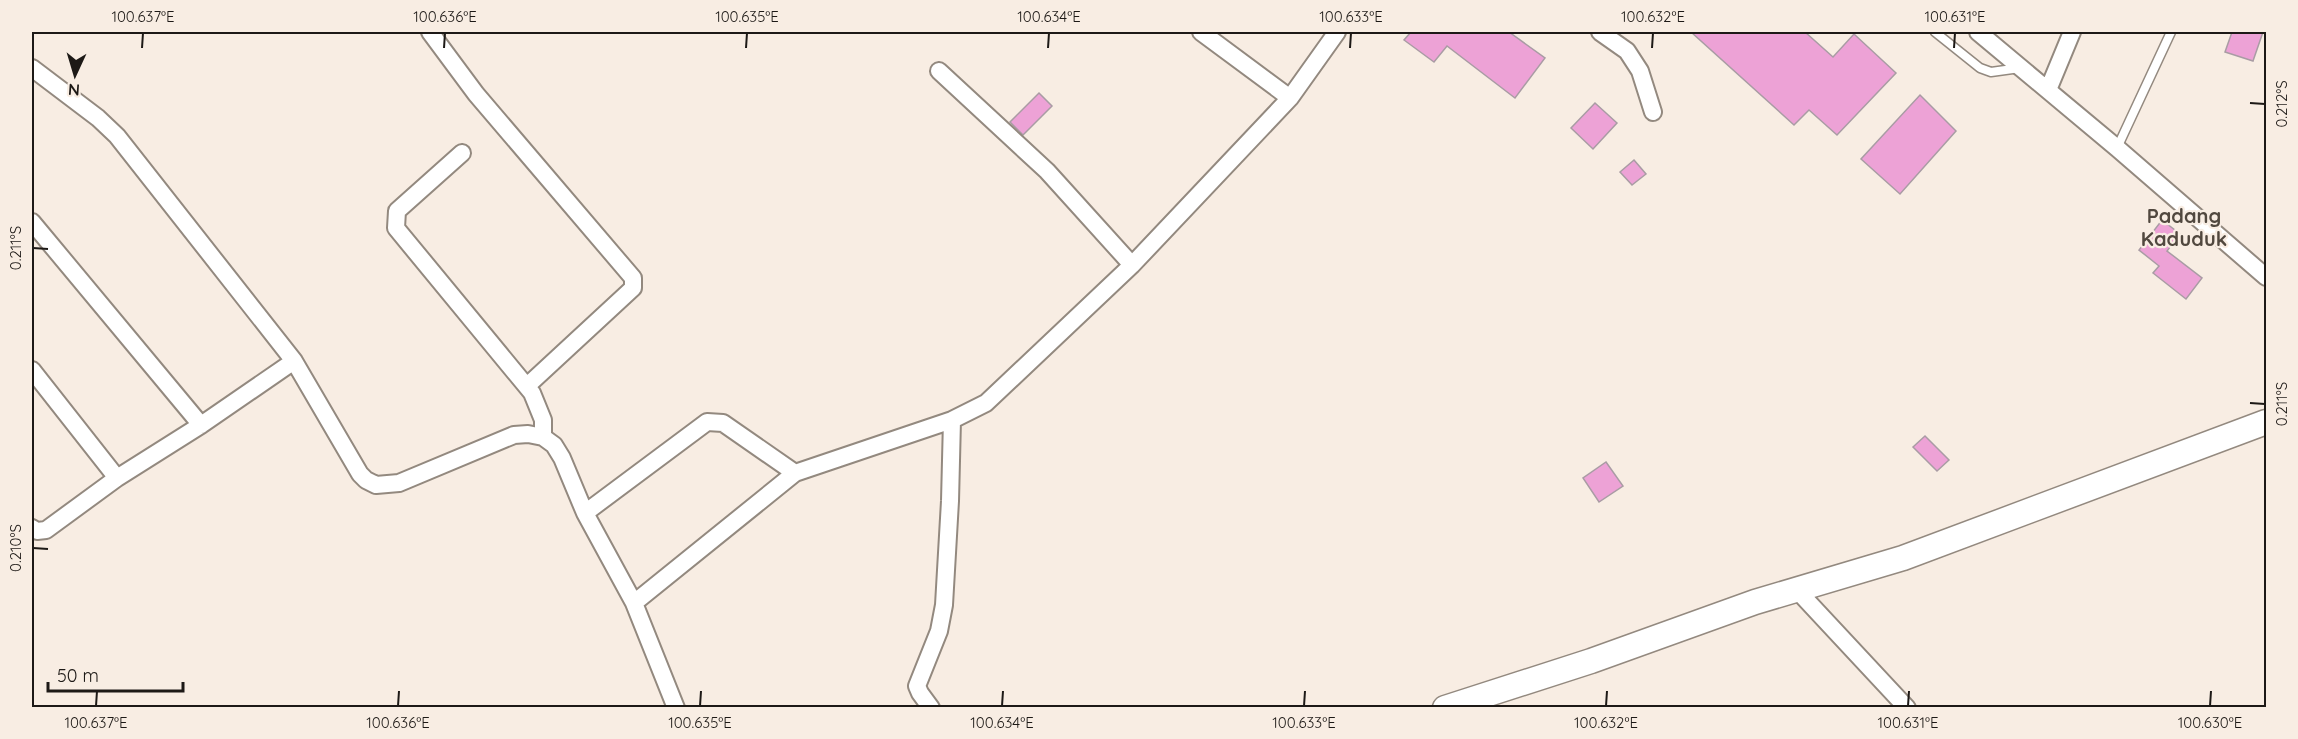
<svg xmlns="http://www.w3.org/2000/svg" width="2298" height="739" font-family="Quicksand,sans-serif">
<rect width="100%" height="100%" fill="#f8ede3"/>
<path fill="#eda2d6" stroke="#a99ca4" stroke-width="1.5" d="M1411,32H1509L1545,58L1515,98L1447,46L1434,62L1404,40Z
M1691,32H1805L1833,57L1854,34L1896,73L1837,135L1809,110L1794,125Z
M2232,32H2263L2253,61L2225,52Z
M1039,93L1052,106L1023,135L1010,122Z
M1920,95L1956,131L1900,194L1861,159Z
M1595,103L1617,123L1593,149L1571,128Z
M1634,160L1646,174L1632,185L1620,172Z
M2162,220L2180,234L2167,251L2202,278L2186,299L2153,273L2159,266L2139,250Z
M1925,436L1949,460L1937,471L1913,447Z
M1606,462L1623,486L1599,502L1583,478Z"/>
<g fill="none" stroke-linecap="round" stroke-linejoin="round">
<g stroke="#93897f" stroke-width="11">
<path id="lane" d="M1935,32L1980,68L1991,72L2020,68
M2117,148L2171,32"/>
</g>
<g stroke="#93897f" stroke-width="20">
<path id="street" d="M430,32L476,94L633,278V288L527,386
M1201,32L1290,98
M1600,32L1627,51L1640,71L1653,112
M1978,32L2117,148L2266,277
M32,68L98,118L117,136L294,361L360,474L366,480L376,485L399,483L514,435L528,434L543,437L554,445L562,458L585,513L634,603L676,708
M939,71L1047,171L1132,265
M2048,90L2072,32
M462,153L397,211L396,228L532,393L543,420V437
M32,222L201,425
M32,370L117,478
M585,513L707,422L723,423L795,473
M32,528L37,531L46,530L117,478L201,425L294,361
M1797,590L1907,708
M634,603L795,473L952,420L986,403L1132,265L1290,98L1337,32
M931,708L920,693L917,686L939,631L944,605L950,501L952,420"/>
</g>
<g stroke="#93897f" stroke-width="27">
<path id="secondary" d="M1445,708L1591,661L1755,602L1903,558L2266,422"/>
</g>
<use href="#lane" stroke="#fff" stroke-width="8"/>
<use href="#street" stroke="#fff" stroke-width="16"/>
<use href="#secondary" stroke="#fff" stroke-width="24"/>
</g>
<path fill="none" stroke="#1d1916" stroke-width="2" d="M142,48L143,33M444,48L445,33M746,48L747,33M1048,48L1049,33M1350,48L1351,33M1652,48L1653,33M1954,48L1955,33M2250,103L2265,104M33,248L48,249M2250,403L2265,404M33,548L48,549M96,706L97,691M398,706L399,691M700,706L701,691M1002,706L1003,691M1304,706L1305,691M1606,706L1607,691M1908,706L1909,691M2210,706L2211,691"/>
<g text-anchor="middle" stroke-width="4.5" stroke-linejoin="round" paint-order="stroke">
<g font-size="20" font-weight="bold" fill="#51483f" stroke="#f8ede3">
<text x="2184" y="223">Padang<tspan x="2184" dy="23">Kaduduk</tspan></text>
</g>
</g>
<rect width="2298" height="739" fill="none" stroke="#f8ede3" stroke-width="66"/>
<g transform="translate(75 75) rotate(184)" stroke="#f8ede3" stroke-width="4.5" paint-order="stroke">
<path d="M0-4.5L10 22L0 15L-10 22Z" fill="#1d1916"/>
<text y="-9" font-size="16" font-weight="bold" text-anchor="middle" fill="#1d1916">N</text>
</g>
<path d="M48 682v9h135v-9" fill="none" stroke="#1d1916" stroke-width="3"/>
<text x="57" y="682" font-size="18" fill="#1d1916" stroke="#f8ede3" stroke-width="4.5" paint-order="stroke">50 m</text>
<rect x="33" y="33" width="2232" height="673" fill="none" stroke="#1d1916" stroke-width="2"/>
<g font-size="15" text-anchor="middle" fill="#1d1916">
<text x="143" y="22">100.637°E</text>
<text x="445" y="22">100.636°E</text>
<text x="747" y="22">100.635°E</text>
<text x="1049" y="22">100.634°E</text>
<text x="1351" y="22">100.633°E</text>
<text x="1653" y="22">100.632°E</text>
<text x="1955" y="22">100.631°E</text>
<text transform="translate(2282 104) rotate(-90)" y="5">0.212°S</text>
<text transform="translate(16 248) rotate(-90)" y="5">0.211°S</text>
<text transform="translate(2282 404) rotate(-90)" y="5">0.211°S</text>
<text transform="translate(16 548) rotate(-90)" y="5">0.210°S</text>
<text x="96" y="728">100.637°E</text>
<text x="398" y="728">100.636°E</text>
<text x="700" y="728">100.635°E</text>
<text x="1002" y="728">100.634°E</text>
<text x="1304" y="728">100.633°E</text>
<text x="1606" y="728">100.632°E</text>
<text x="1908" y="728">100.631°E</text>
<text x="2210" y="728">100.630°E</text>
</g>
</svg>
